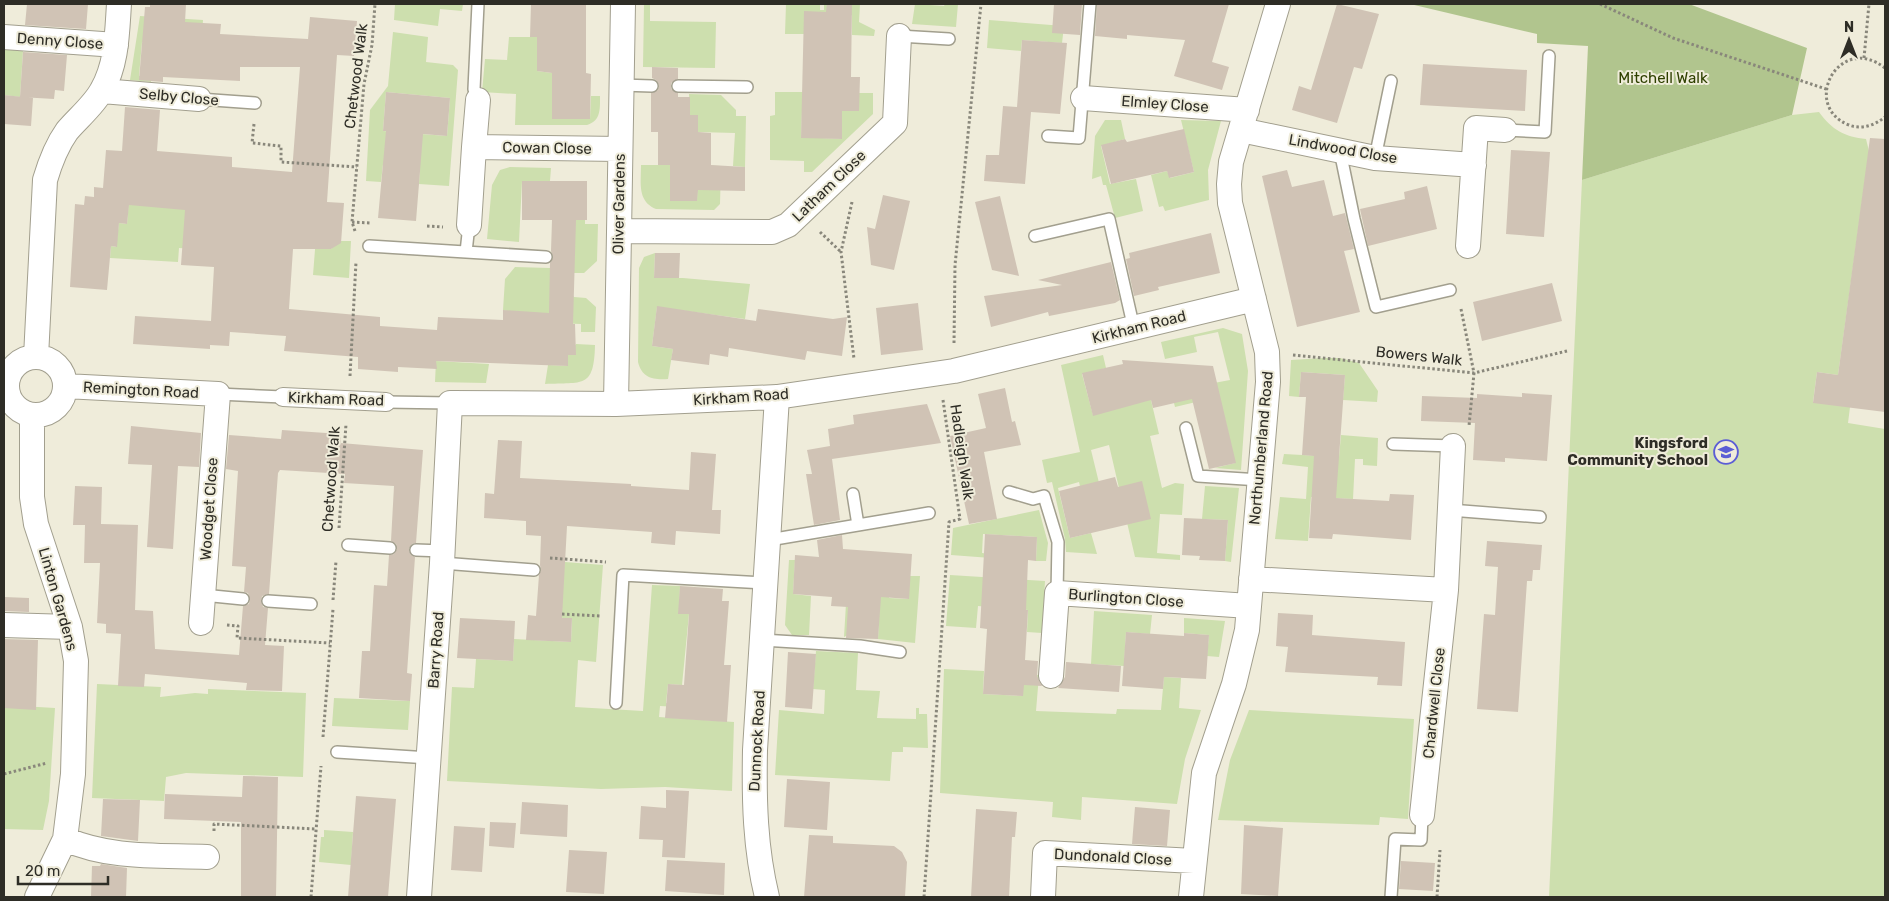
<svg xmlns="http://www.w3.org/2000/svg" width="1889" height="901" font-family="Rubik,sans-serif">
<rect width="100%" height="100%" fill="#efecda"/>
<path fill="#cddfae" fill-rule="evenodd" d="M395,4H463L462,11L440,9L438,26L394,20Z
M644,4H650V21L716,22L715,68L643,67Z
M786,4H820V10H824V4H860L859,22L875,30L874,36L852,35V15L814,34H785Z
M915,4L944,6L945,4H958L956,27L912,24Z
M140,16L203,20L200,67L163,43L142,42L139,76L151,77V82L130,80Z
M989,20L1064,26L1062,43L1022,40L1021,51L987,48Z
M393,32L428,37L426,62L453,65L458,70L449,186L419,184L420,167L383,164L381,182L366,181L370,110L388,86ZM386,92L450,98L447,136L383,131Z
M509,37H547L537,49V71L552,73V119H590L591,96H600C600,109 601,121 587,125H515L516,94L482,92L485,59L507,60Z
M4,49L23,51L20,97L4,95Z
M775,92H811L820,111H802L801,137L841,139L842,111H859V93H873V114L812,172H804V161L770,160V116L775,115Z
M689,94L721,95L736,110V116H746L745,167L733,166L735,133L698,132V116L690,115Z
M1819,112C1832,130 1845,137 1866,139L1869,151L1838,375L1817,372L1813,402L1850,407L1848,423L1885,429V897H1549L1582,180L1792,115Z
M1105,120H1121L1125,139L1101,146L1110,184L1136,179L1143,211L1115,218L1106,185H1103L1101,176L1092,179L1095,136Z
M1181,120L1221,121L1208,170L1209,200L1165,211L1163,206L1159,207L1151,175L1167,171L1170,178L1194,172Z
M133,152L225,251L179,248L178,262L110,258L111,246L116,247L119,223L127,224Z
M641,165H670V201H697L698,165L721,166L720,204L714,210L656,209C637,201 641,183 641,165Z
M510,167L551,168L550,181H522L519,242L487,239L492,185L500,170Z
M568,220H585V224H598L597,261L584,273H574Z
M316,237L324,249H331L340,241H351L349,278L313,275Z
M655,253L654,278H683L750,284L745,319L657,307L652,346L673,349L668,379C653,380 642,378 638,362L639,268L644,257Z
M515,267L550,268L574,297L586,298L596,307L595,332H581V324L553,323L503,310L505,279Z
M1223,328L1242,334L1248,371L1241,470L1215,468L1235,463L1225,419L1196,402L1175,407L1171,391L1230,380L1218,332L1194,337L1197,352L1165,359L1161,342Z
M576,344L595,345C594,389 583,382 545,384L548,365L567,366L568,355Z
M1103,355L1106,368L1082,374L1093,415L1150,396L1159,434L1150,436L1162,488L1175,483L1184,484L1182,515L1160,514L1157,553L1180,555V560L1135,557L1109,445L1091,450L1101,491L1082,495L1079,482L1058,488L1070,538L1091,533L1097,554L1066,552L1065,539L1052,482L1047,483L1042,460L1080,452L1061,365Z
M1324,358H1340L1359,363L1378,391L1377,402L1343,400L1345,375L1301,372L1299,397L1289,396L1291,360Z
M436,361L489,364L486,383L435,382Z
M1341,435L1378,438L1377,466L1363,465V459H1355L1353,499L1311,497L1308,541L1275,539L1280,497L1306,499L1308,467L1282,464L1284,454L1339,457Z
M1205,486L1239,488L1231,562L1225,561L1228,520L1202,519Z
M1039,510L1048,543L1046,561H1036L1037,537L983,534L982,553L991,554V558L951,555L953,528Z
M789,560H795L793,594L811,596L809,635H792L785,625Z
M565,562L603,565L596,662L578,660L575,707L643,711L652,585L680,586L679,614H689L682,685L668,684L666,703L677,707L660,706L659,717L734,722L732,791L665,787L601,789L447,781L452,687L474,688L476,659L513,661L514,639L571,642L572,619L555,617Z
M950,575L1045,581L1042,633L1027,632L1028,610L978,606L976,628L946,626Z
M910,576H920L915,643L878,639L879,619L844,637L847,587L890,590L889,598L908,599Z
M1094,611L1152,615L1150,634L1126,632L1124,666L1091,664Z
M1184,618L1225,621L1219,657L1207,656L1209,635L1184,633Z
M816,651L858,653L856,690L880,691L877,718L916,719V708H919V714H927L928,748L903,747V752H892L890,781L775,775L779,710L824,714L825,690L813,689Z
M944,669L984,671L983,694L1022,696L1024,674L1039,675L1036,711L1116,714L1117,709L1161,710L1164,677L1181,678L1179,708L1201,710L1185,759L1177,804L1082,797L1081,820L1052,817L1053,802L940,793Z
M97,684L161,687L160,697L195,693L208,694V689L306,693L303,777L186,773L166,777L164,801L92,798Z
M334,698L410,701L408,730L332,726Z
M4,705L55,708L49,801L43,830L4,829Z
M1249,710L1414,719L1408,819L1380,817L1379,825L1218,820L1230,760Z
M324,830L353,832L351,865L319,862L321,837H324Z"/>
<path fill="#b1c58e" d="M1410,4H1689L1807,48L1792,115L1582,180L1588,46L1537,43V34Z"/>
<path fill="#d0c3b5" d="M27,4H88L86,29L25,25Z
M150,4H186L185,22L221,24L220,34L308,39L310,17L357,21L354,56L337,55L327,202L344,203L341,243L331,249H293L289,309L380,317V326L437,330L438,317L503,320V310L549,313L550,263L553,257L551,251L552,220H522V181H587V220H576L573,324H575L576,355H568V366L436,361L437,369L398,367V372L358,369V357L284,351L286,336L230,332L229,346L210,345V349L133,344L135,316L211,321L214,267L181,265L185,210L129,205L127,224L119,223L117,247L111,246L107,290L70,287L75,204L84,205L85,196L94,197V187L103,188L106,150L122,151L125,107L160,110L157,151L232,157V167L292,172L300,67H240V81L163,77V82L139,80L145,7H150Z
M531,4H586V73L591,74L590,119H552V73L537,71V37H530Z
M827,4H852L851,77H860L859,111H842V139L801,138L804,11L826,12Z
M1054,4H1082L1080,35L1052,33Z
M1097,4H1229L1212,62L1229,67L1222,90L1174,76L1185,40L1127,35V39L1095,36Z
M1337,4L1379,14L1362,69L1354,67L1337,123L1292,110L1299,86L1311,90Z
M1022,40L1067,43L1060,114L1031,112L1025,184L984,181L986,155H999L1003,106L1017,107Z
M23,52L67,55L64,91L55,90L54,99L20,97Z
M1423,64L1527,70L1525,111L1420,105Z
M652,67L678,68V79L671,83V89L678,93V97H690V115H698V132L711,133V165L745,167V191L698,190L697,201H670V165H658V132H651V93L658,90L659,86L656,80L652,78Z
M386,92L450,98L447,136L423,134L416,221L378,218L386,131H383Z
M4,95L33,98L31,126L4,124Z
M1184,129L1194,172L1169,178L1167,171L1111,184L1101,145L1125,139L1127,142Z
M1870,138L1885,139V412L1813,403L1817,372L1838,375Z
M1511,150L1550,152L1544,237L1506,234Z
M1287,170L1292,187L1324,180L1333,216L1345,213L1354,249L1344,251L1360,312L1297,327L1262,176Z
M1427,186L1437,229L1368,246L1360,209L1405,199L1404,192Z
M883,195L910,201L894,270L871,265L867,227L875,229Z
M1000,196L1019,276L992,270L975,202Z
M1211,233L1220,273L1158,287L1159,290L1134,296L1126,259L1130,258L1129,253Z
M655,253H680L679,278H654Z
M1111,262L1120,300L1115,303L1049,316L1048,312L991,327L984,296L1062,285L1038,280Z
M1552,283L1562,321L1482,341L1473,302Z
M918,303L923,350L881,355L876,308Z
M657,306L756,321L758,309L833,319L847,317L842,356L807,351L805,360L729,348L728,357L710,354L709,365L671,360L673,349L652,346Z
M1122,360L1213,366L1236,463L1209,469L1192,399L1153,408L1151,400L1093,416L1082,373L1123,364Z
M1301,372L1345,375L1336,498L1389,501L1390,494L1414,495L1411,540L1333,534L1332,539L1309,538L1314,456L1302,455L1306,397H1299Z
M1005,388L1012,422L1015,421L1021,445L984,452L997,519L969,524L950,436L986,428L978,394Z
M1522,393L1552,395L1547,461L1505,458V462L1473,460L1475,423L1421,421L1422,396L1477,398V394L1522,397Z
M927,404L941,443L832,459L840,520L814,525L806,474H812L807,450L830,446L828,429L854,424L853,415Z
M131,426L201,433L199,467L178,466L173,549L147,547L152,465L128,464Z
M282,430L341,434V443L423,450L416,543L412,544L409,549L410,554L415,557L407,673L412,674L410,701L359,698L362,651H370L374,585L387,586L389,555L394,554L397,549L396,544L391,541L394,486L344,483L345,474L280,470L278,473L269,594L262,596L261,601L263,607L268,608L265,645L284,646L282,691L246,690L247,683L145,674L144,687L118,686L121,634L106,633V624L97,623L100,563H84L85,525H73L75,486L102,487L101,524L138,525L135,610L153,611L155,649L239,655L243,606L249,604L250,599L248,593L244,592L246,567L232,566L238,471L226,469L229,435L281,439Z
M498,440L522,441L520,478L631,484V486L689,490L691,452L716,454L712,510H721L720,534L676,531L675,545L651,543L652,532L567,526L562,618H572L571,642L526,640L528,615L536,616L539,575L541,570L540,565L541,536L526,535V521L484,518L485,493L494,494Z
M1115,477L1118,487L1142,481L1151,519L1070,538L1059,491Z
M1184,518L1228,520L1225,561L1199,560L1200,556L1182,555Z
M985,534L1037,537L1036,561L1028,560L1026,610H1028L1025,660L1038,661L1037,676L1042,686L1024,685L1023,696L983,694L987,629L980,628Z
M842,535L843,549L912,554L909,599L881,597L878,639L846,638L848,607L831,606L832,597L793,594L795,555L819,557L817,540Z
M1487,541L1542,545L1540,570H1533L1532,581H1527L1518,712L1477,709L1484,614L1495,615L1498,567L1485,566Z
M680,586L723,589L722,601H729L724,665H731L727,722L665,718L668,684L684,685L689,614H678Z
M4,597L29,598V612L4,611Z
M1278,613L1313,615L1312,635L1405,642L1402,686L1377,685L1378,677L1285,672L1288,647L1276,646Z
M460,618L515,621L513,661L457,658Z
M1126,632L1184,636V633L1209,635L1206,679L1164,677L1163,689L1122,686Z
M4,639L38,640L36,710L4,708Z
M788,652L816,654L812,709L785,707Z
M1066,662L1121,666L1119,692L1058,688L1065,677Z
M243,776L278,777L276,897H241V822L164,819L165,794L242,797Z
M787,779L830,782L827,830L784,827Z
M666,790L689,791L685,858L662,857L663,840L639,839L641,806L666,808Z
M356,796L396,799L388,897H348Z
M103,799L140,800L138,841L101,836Z
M522,802L568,805L567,837L520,834Z
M1135,807L1170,810L1167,846L1132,844Z
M976,809L1017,812L1015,837H1012L1009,897H971Z
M490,822L516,823L514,848L489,846Z
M1244,825L1283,828L1278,896L1241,894Z
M454,826L485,828L482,872L451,870Z
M809,835L833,836V843L894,846L902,852L907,862L905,897H804Z
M569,850L607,852L604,894L566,892Z
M667,860L725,863L724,895L665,891Z
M1401,861L1435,863L1433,891L1399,889Z
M101,864L127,868L126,897H91L92,866H100Z"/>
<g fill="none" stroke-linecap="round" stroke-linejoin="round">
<g stroke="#a29f8e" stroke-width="14">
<path id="service" d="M478,4L474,89L478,100
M899,36L949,39
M621,85L652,86
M678,86L747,87
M199,99L255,103
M1505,130L1545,132L1549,56
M1048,136L1079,138L1090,4
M1340,151L1354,219L1376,307L1450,290
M1375,158L1391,81
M1035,236L1109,219L1134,329
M369,246L546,257
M466,252L469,225
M218,394L283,397
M386,402L450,403
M1186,428L1198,476L1260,480
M1393,444L1453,446
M1009,492L1033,499L1044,496L1058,542L1057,593
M853,494L858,525
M1450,510L1540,517
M769,540L929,513
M348,545L390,548
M416,550L443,551
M442,563L534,570
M203,595L243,599
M268,601L311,604
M762,640L860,646L900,652
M616,703L623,575L766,583
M337,752L429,758
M1391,897L1395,839L1421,840L1422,815"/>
</g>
<g stroke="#a29f8e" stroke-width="20">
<path id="pedestrian" d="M283,397L386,402"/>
</g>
<g stroke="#a29f8e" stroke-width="26">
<path id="minor" d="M4,37L116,45
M102,91L199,99
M1083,98L1247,110
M1241,130L1375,158L1474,165
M474,147L478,100
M469,225L474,147L620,149
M619,231L772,232L788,225L895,123L899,36
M1468,246L1476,128L1505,130
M36,357L45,180C50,163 57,145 67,131C78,118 94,105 102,90C117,64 117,33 119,4
M7 386a29 29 0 1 1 58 0a29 29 0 1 1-58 0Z
M65,386L218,394L201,623
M616,404L623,4
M32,415V497L36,524L70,627L76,661L73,774L65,839L37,897
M1251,579L1446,590
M4,625L70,627
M1051,676L1057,593L1249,606
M1422,815L1446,590L1453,446
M65,839C110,859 159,855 207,857
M419,897L442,563L450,403L616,404L777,397L954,371L1254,299
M767,897C755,848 754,800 755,750L777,397
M1043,897L1045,853L1194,861
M1191,897L1204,773L1234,684L1247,630L1268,382L1267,352L1230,203L1229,184L1231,162L1278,4"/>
</g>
<path stroke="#89877b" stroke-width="3" stroke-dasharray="2.5 2.5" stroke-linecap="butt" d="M1600,4L1673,38L1826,89
M1864,58L1869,4
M1885,68C1839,32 1800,106 1849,125C1862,130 1875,125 1885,117
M254,124L252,143L281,146V162L357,167
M852,202L841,252L854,359
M352,222L370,223
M427,226L443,227
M355,231L352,222L364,84L372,45L375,4
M820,232L841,252
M1461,309L1474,373L1469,426
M954,343L955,265L981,4
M1293,355L1474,373L1567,351
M350,376L356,262
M339,528L346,424
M550,558L606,562
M333,600L336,561
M562,614L601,616
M227,625L238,626L237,638L330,643
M323,737L333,609
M4,774L47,763
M214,831V824L316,829
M311,897L321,766
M924,897L949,522L960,519L943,400
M1437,897L1440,850"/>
<use href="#service" stroke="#fff" stroke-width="11"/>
<use href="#pedestrian" stroke="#fff" stroke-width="18"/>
<use href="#minor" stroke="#fff" stroke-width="24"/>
</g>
<defs>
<g id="school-ring" transform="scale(1.25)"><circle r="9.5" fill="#efecda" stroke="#5b5dd5" stroke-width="1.5"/><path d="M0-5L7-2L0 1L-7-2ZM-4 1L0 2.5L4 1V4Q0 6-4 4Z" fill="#5b5dd5"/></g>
</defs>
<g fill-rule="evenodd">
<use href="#school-ring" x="1726" y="452"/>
</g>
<g text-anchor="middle" stroke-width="4" stroke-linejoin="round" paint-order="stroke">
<g font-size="15" fill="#2e2d26" stroke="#efecda">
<text transform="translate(60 41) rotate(4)" y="5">Denny Close</text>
<text transform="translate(356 76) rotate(-83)" y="5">Chetwood Walk</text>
<text transform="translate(179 97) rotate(5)" y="5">Selby Close</text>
<text transform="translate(1165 104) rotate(4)" y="5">Elmley Close</text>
<text transform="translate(547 148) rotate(1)" y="5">Cowan Close</text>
<text transform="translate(1343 149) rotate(10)" y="5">Lindwood Close</text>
<text transform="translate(829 186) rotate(-44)" y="5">Latham Close</text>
<text transform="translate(619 204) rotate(-89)" y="5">Oliver Gardens</text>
<text transform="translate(1139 327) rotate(-14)" y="5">Kirkham Road</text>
<text transform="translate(1419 356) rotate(6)" y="5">Bowers Walk</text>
<text transform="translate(141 390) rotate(3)" y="5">Remington Road</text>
<text transform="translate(741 397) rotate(-4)" y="5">Kirkham Road</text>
<text transform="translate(336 399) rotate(2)" y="5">Kirkham Road</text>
<text transform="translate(1261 448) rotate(-85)" y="5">Northumberland Road</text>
<text transform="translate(962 452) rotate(82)" y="5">Hadleigh Walk</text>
<text transform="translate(331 479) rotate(-86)" y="5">Chetwood Walk</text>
<text transform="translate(209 509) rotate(-86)" y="5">Woodget Close</text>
<text transform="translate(1126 598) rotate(4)" y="5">Burlington Close</text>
<text transform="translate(58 599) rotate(74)" y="5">Linton Gardens</text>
<text transform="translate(436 650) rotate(-86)" y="5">Barry Road</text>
<text transform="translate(1434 703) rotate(-84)" y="5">Chardwell Close</text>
<text transform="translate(757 741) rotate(-87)" y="5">Dunnock Road</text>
<text transform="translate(1113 857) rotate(3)" y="5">Dundonald Close</text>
</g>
<g font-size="15" fill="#2f4000" stroke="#efecda">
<text x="1663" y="83">Mitchell Walk</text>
</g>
<g font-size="15" font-weight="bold" fill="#2e2d26" stroke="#efecda" text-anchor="end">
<text x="1708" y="448">Kingsford<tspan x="1708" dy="17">Community School</tspan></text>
</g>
</g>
<rect width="1889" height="901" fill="none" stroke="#2e2d26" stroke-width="10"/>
<g transform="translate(1849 40)" stroke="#efecda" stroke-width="4" paint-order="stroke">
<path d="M0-4L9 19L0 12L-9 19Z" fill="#2e2d26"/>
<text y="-8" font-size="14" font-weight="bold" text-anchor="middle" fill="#2e2d26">N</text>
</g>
<path d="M18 876v8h90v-8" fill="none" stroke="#2e2d26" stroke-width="2.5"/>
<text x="25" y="876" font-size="15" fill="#2e2d26" stroke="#efecda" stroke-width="4" paint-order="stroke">20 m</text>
</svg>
